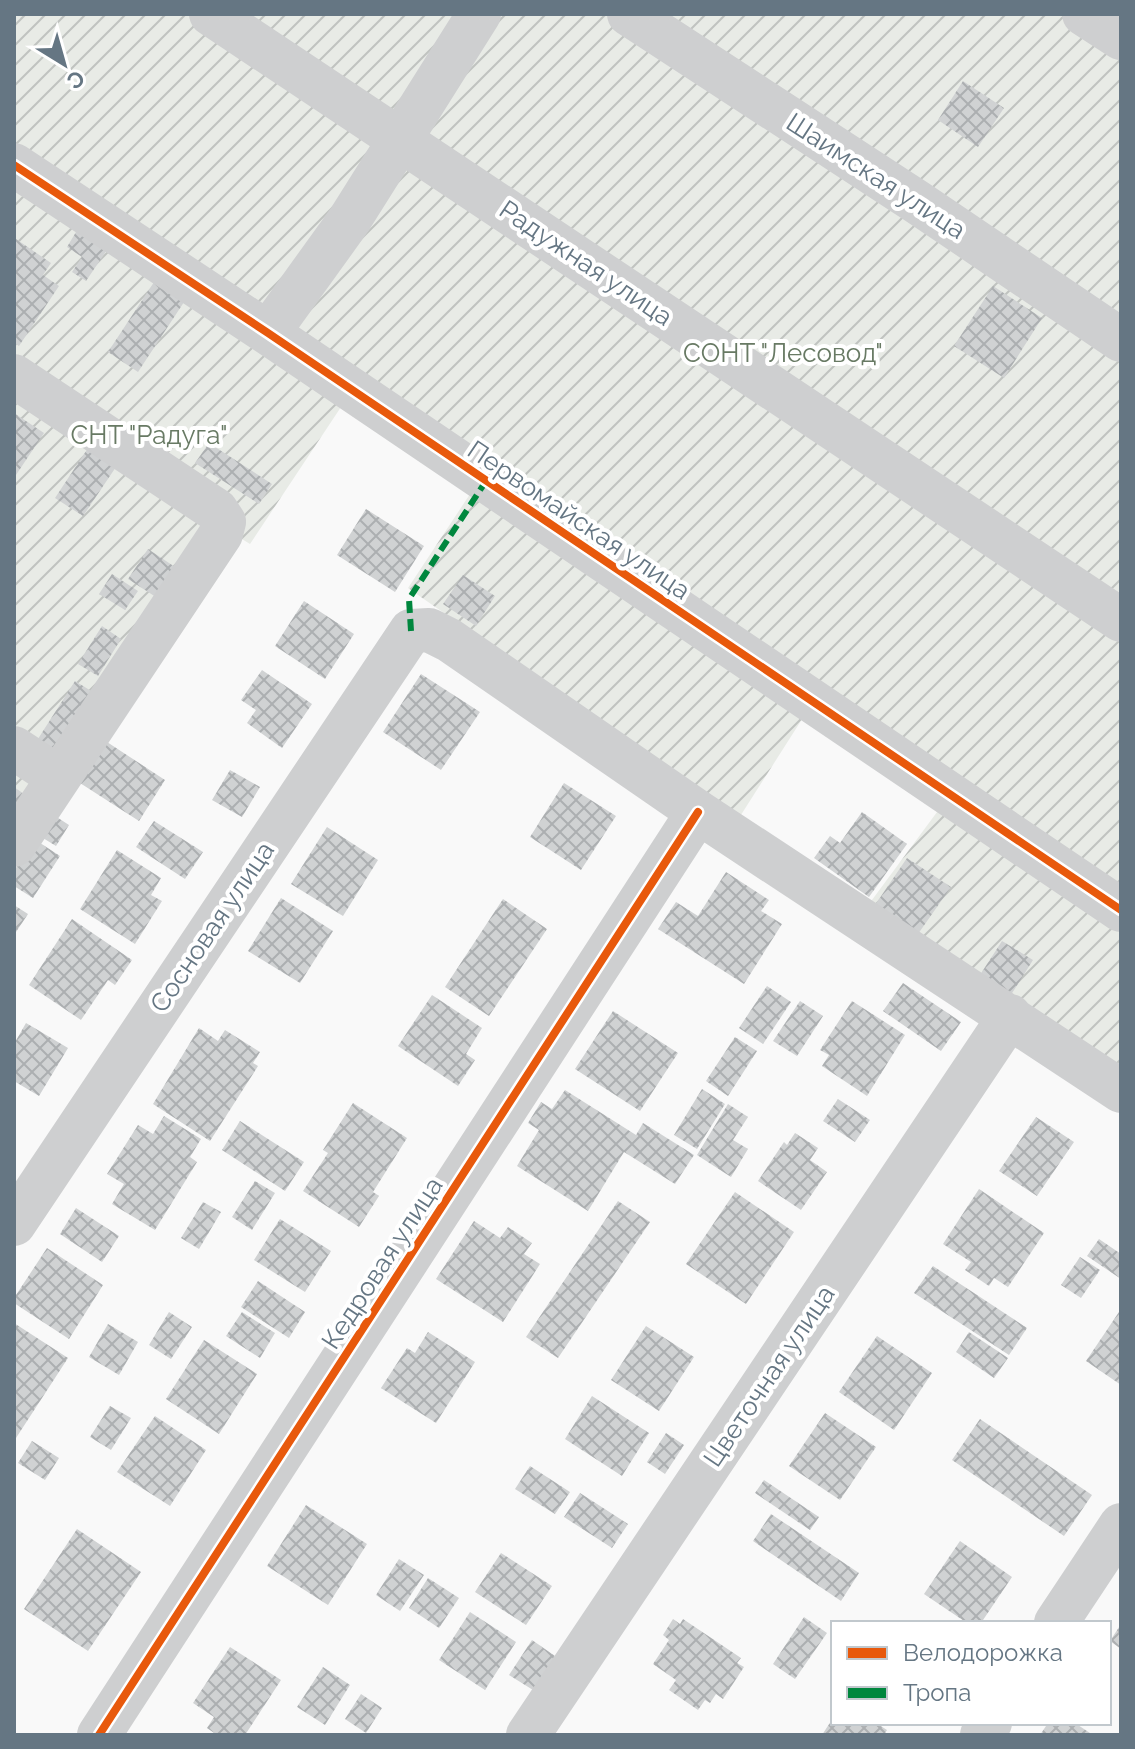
<svg xmlns="http://www.w3.org/2000/svg" width="1135" height="1749" font-family="Raleway,sans-serif">
<defs>
<pattern id="garden-furrows" width="10" height="10" patternUnits="userSpaceOnUse" patternTransform="scale(2)"><rect width="10" height="10" fill="#e8ebe6"/><path d="M-1 1l2-2M0 10L10 0M9 11l2-2" fill="none" stroke="#c0c3c0"/></pattern>
<pattern id="building-cross-hatch" width="8" height="8" patternUnits="userSpaceOnUse" patternTransform="scale(2)"><rect width="8" height="8" fill="#d0d2d3"/><path d="M0 0l8 8M0 8l8-8" fill="none" stroke="#acafb1"/></pattern>
</defs>
<rect width="100%" height="100%" fill="#f9f9f9"/>
<path fill="url(#garden-furrows)" d="M14,14H1121V1069L869,904L940,808L806,713L739,818L408,588L472,491L343,404L250,544L237,536L14,866Z"/>
<path fill="url(#building-cross-hatch)" d="M963,81L1004,108L978,147L938,120Z
M79,227L109,247L86,281L72,272L82,257L67,247Z
M16,239L51,263L43,275L59,286L19,346L14,343Z
M158,276L188,296L138,372L108,352Z
M993,286L1042,318L1004,378L954,346Z
M14,413L44,433L14,478Z
M92,442L120,461L83,516L55,498Z
M209,443L272,484L259,504L195,463Z
M366,509L424,546L395,592L337,555Z
M148,549L181,571L162,601L128,579Z
M112,574L138,591L125,610L99,594Z
M463,575L495,596L476,626L443,604Z
M304,601L354,634L325,679L275,646Z
M102,626L121,639L98,676L78,664Z
M262,670L312,704L282,748L247,723L256,710L241,700Z
M421,674L480,712L441,770L383,732Z
M75,681L101,697L61,758L36,742Z
M107,742L165,780L139,821L80,783Z
M230,770L260,787L242,817L212,800Z
M564,783L616,816L581,870L530,837Z
M14,787L24,794L14,810Z
M862,812L907,844L869,897L814,858L830,836L840,843Z
M52,814L69,825L56,846L38,835Z
M154,821L203,852L185,879L136,847Z
M327,827L378,860L343,916L291,884Z
M34,839L60,856L33,898L14,886V871Z
M117,850L161,878L151,895L162,901L135,944L80,909Z
M907,858L951,887L918,934L875,905Z
M726,872L769,900L761,911L782,924L744,984L658,929L676,902L698,916Z
M281,898L333,931L300,983L248,951Z
M503,899L547,929L489,1016L445,987Z
M14,905L28,914L14,935Z
M72,919L132,960L115,985L108,980L81,1020L29,985Z
M1002,941L1033,960L1009,998L978,978Z
M903,983L961,1022L941,1051L883,1011Z
M767,986L791,1002L763,1044L739,1028Z
M432,995L482,1028L466,1054L475,1060L458,1086L398,1046Z
M800,1001L823,1016L797,1056L773,1041Z
M852,1001L905,1035L867,1096L822,1066L829,1055L820,1050Z
M613,1011L678,1053L640,1111L575,1069Z
M26,1023L68,1048L39,1096L14,1081V1044Z
M199,1028L218,1041L225,1030L260,1052L253,1063L258,1066L210,1141L153,1104Z
M735,1037L757,1051L728,1096L706,1081Z
M702,1089L725,1104L697,1149L674,1135Z
M565,1090L636,1135L643,1123L694,1155L675,1184L624,1152L588,1211L517,1166L539,1130L528,1123L541,1102L552,1109Z
M838,1099L870,1120L855,1142L823,1121Z
M353,1103L407,1138L373,1192L379,1196L359,1227L303,1191L328,1153L323,1150Z
M728,1104L748,1117L733,1140L748,1149L731,1177L697,1155Z
M164,1116L201,1139L190,1157L197,1162L155,1230L112,1204L124,1184L107,1174L138,1125L153,1134Z
M1036,1117L1074,1142L1037,1196L999,1171Z
M240,1121L304,1162L285,1191L222,1150Z
M795,1133L818,1148L810,1160L827,1172L801,1210L758,1181L784,1142L787,1145Z
M255,1181L275,1193L252,1230L232,1217Z
M979,1189L1044,1233L1008,1287L994,1278L989,1286L965,1270L971,1262L943,1244Z
M735,1192L794,1232L746,1304L686,1264Z
M618,1201L650,1222L558,1358L526,1337Z
M203,1202L221,1212L199,1249L181,1238Z
M76,1208L119,1236L102,1262L60,1234Z
M280,1219L331,1251L305,1292L254,1260Z
M474,1221L500,1238L508,1227L532,1243L524,1254L540,1264L503,1322L436,1279Z
M1099,1239L1121,1254V1279L1087,1256Z
M47,1248L103,1285L69,1339L14,1303V1298Z
M1080,1257L1100,1270L1081,1298L1061,1285Z
M933,1266L1027,1328L1009,1355L914,1293Z
M258,1281L305,1312L289,1338L241,1307Z
M1121,1309V1385L1086,1361Z
M169,1312L192,1327L171,1359L149,1345Z
M242,1312L275,1333L260,1358L226,1336Z
M14,1323L68,1358L16,1438L14,1436Z
M108,1324L138,1342L119,1375L89,1357Z
M646,1326L694,1357L659,1411L611,1380Z
M428,1332L475,1362L436,1423L381,1388L407,1348L415,1353Z
M969,1332L1008,1358L994,1378L956,1352Z
M877,1336L932,1373L894,1430L839,1392Z
M204,1340L257,1374L219,1434L166,1399Z
M592,1396L649,1433L622,1476L565,1439Z
M110,1406L131,1418L111,1450L90,1437Z
M825,1413L876,1447L840,1500L789,1466Z
M155,1416L206,1450L170,1506L117,1472Z
M980,1419L1092,1495L1064,1536L952,1460Z
M666,1433L684,1445L665,1474L647,1462Z
M32,1441L59,1458L45,1480L18,1463Z
M530,1466L570,1492L555,1514L515,1489Z
M764,1480L819,1517L810,1530L755,1493Z
M580,1493L628,1524L612,1548L564,1517Z
M306,1505L367,1544L328,1605L267,1566Z
M771,1514L859,1573L841,1601L753,1541Z
M77,1529L141,1572L88,1651L24,1609Z
M960,1541L1012,1577L981,1623H967L924,1594Z
M501,1553L552,1586L526,1625L475,1592Z
M399,1559L424,1575L400,1611L376,1595Z
M428,1578L459,1598L439,1628L409,1608Z
M470,1612L516,1642L485,1690L439,1660Z
M804,1617L827,1633L795,1679L773,1664Z
M673,1619L680,1624L683,1619L741,1658L737,1663L744,1667L723,1699L716,1694L710,1703L705,1700L698,1710L669,1690L676,1680L653,1664L669,1640L663,1635Z
M1121,1624V1649L1110,1641Z
M532,1640L555,1656L533,1690L509,1675Z
M230,1647L281,1680L245,1735H217L207,1728L214,1717L193,1703Z
M323,1667L350,1685L325,1725L297,1707Z
M361,1694L382,1708L366,1733L345,1719Z
M833,1718V1723H876L887,1730L884,1735H822Z
M1048,1723H1075L1093,1735H1040Z"/>
<g fill="none" stroke-linecap="round" stroke-linejoin="round">
<path stroke="#cecfd0" stroke-width="44" d="M211,14L1121,620
M629,14L917,202L1121,340
M1084,14L1121,38
M14,165L268,333L1121,910
M268,333L350,219L479,14
M14,376L216,510L224,522L221,534L14,845
M14,748L58,777
M14,1224L411,631L429,630L449,640L698,812L1121,1091
M1056,1623L1121,1525
M99,1735L698,812
M528,1735L1010,1016
M982,1735L990,1723"/>
<path stroke="#00873e" stroke-width="6" stroke-dasharray="12 6" stroke-linecap="butt" d="M411,631L409,599L486,481"/>
<g stroke="#fff" stroke-width="13">
<path id="cycleway" d="M14,165L268,333L1121,910
M99,1735L698,812"/>
</g>
<use href="#cycleway" stroke="#e8590c" stroke-width="8"/>
</g>
<g text-anchor="middle" stroke-width="8" stroke-linejoin="round" paint-order="stroke">
<g font-size="26" fill="#657683" stroke="#fff">
<text transform="translate(876 176) rotate(33)" y="9">Шаимская улица</text>
<text transform="translate(586 263) rotate(34)" y="9">Радужная улица</text>
<text transform="translate(579 520) rotate(34)" y="9">Первомайская улица</text>
<text transform="translate(212 927) rotate(-56)" y="9">Сосновая улица</text>
<text transform="translate(382 1263) rotate(-57)" y="9">Кедровая улица</text>
<text transform="translate(769 1376) rotate(-56)" y="9">Цветочная улица</text>
</g>
<g font-size="26" fill="#687a64" stroke="#fff">
<text x="783" y="362">СОНТ "Лесовод"</text>
<text x="149" y="444">СНТ "Радуга"</text>
</g>
</g>
<rect width="1135" height="1749" fill="none" stroke="#657683" stroke-width="32"/>
<rect x="831" y="1621" width="280" height="104" fill="#ffffff" stroke="#c1c8cd" stroke-width="2"/>
<rect x="847" y="1647" width="40" height="12" fill="#e8590c" stroke="#c1c8cd" stroke-width="2"/>
<text x="903" y="1661" font-size="24" fill="#657683">Велодорожка</text>
<rect x="847" y="1687" width="40" height="12" fill="#00873e" stroke="#c1c8cd" stroke-width="2"/>
<text x="903" y="1701" font-size="24" fill="#657683">Тропа</text>
<g transform="translate(64 64) rotate(143)" stroke="#ffffff" stroke-width="6" paint-order="stroke">
<path d="M0-6L14 30L0 20L-14 30Z" fill="#657683"/>
<text y="-12" font-size="22" font-weight="bold" text-anchor="middle" fill="#657683">С</text>
</g>
</svg>
